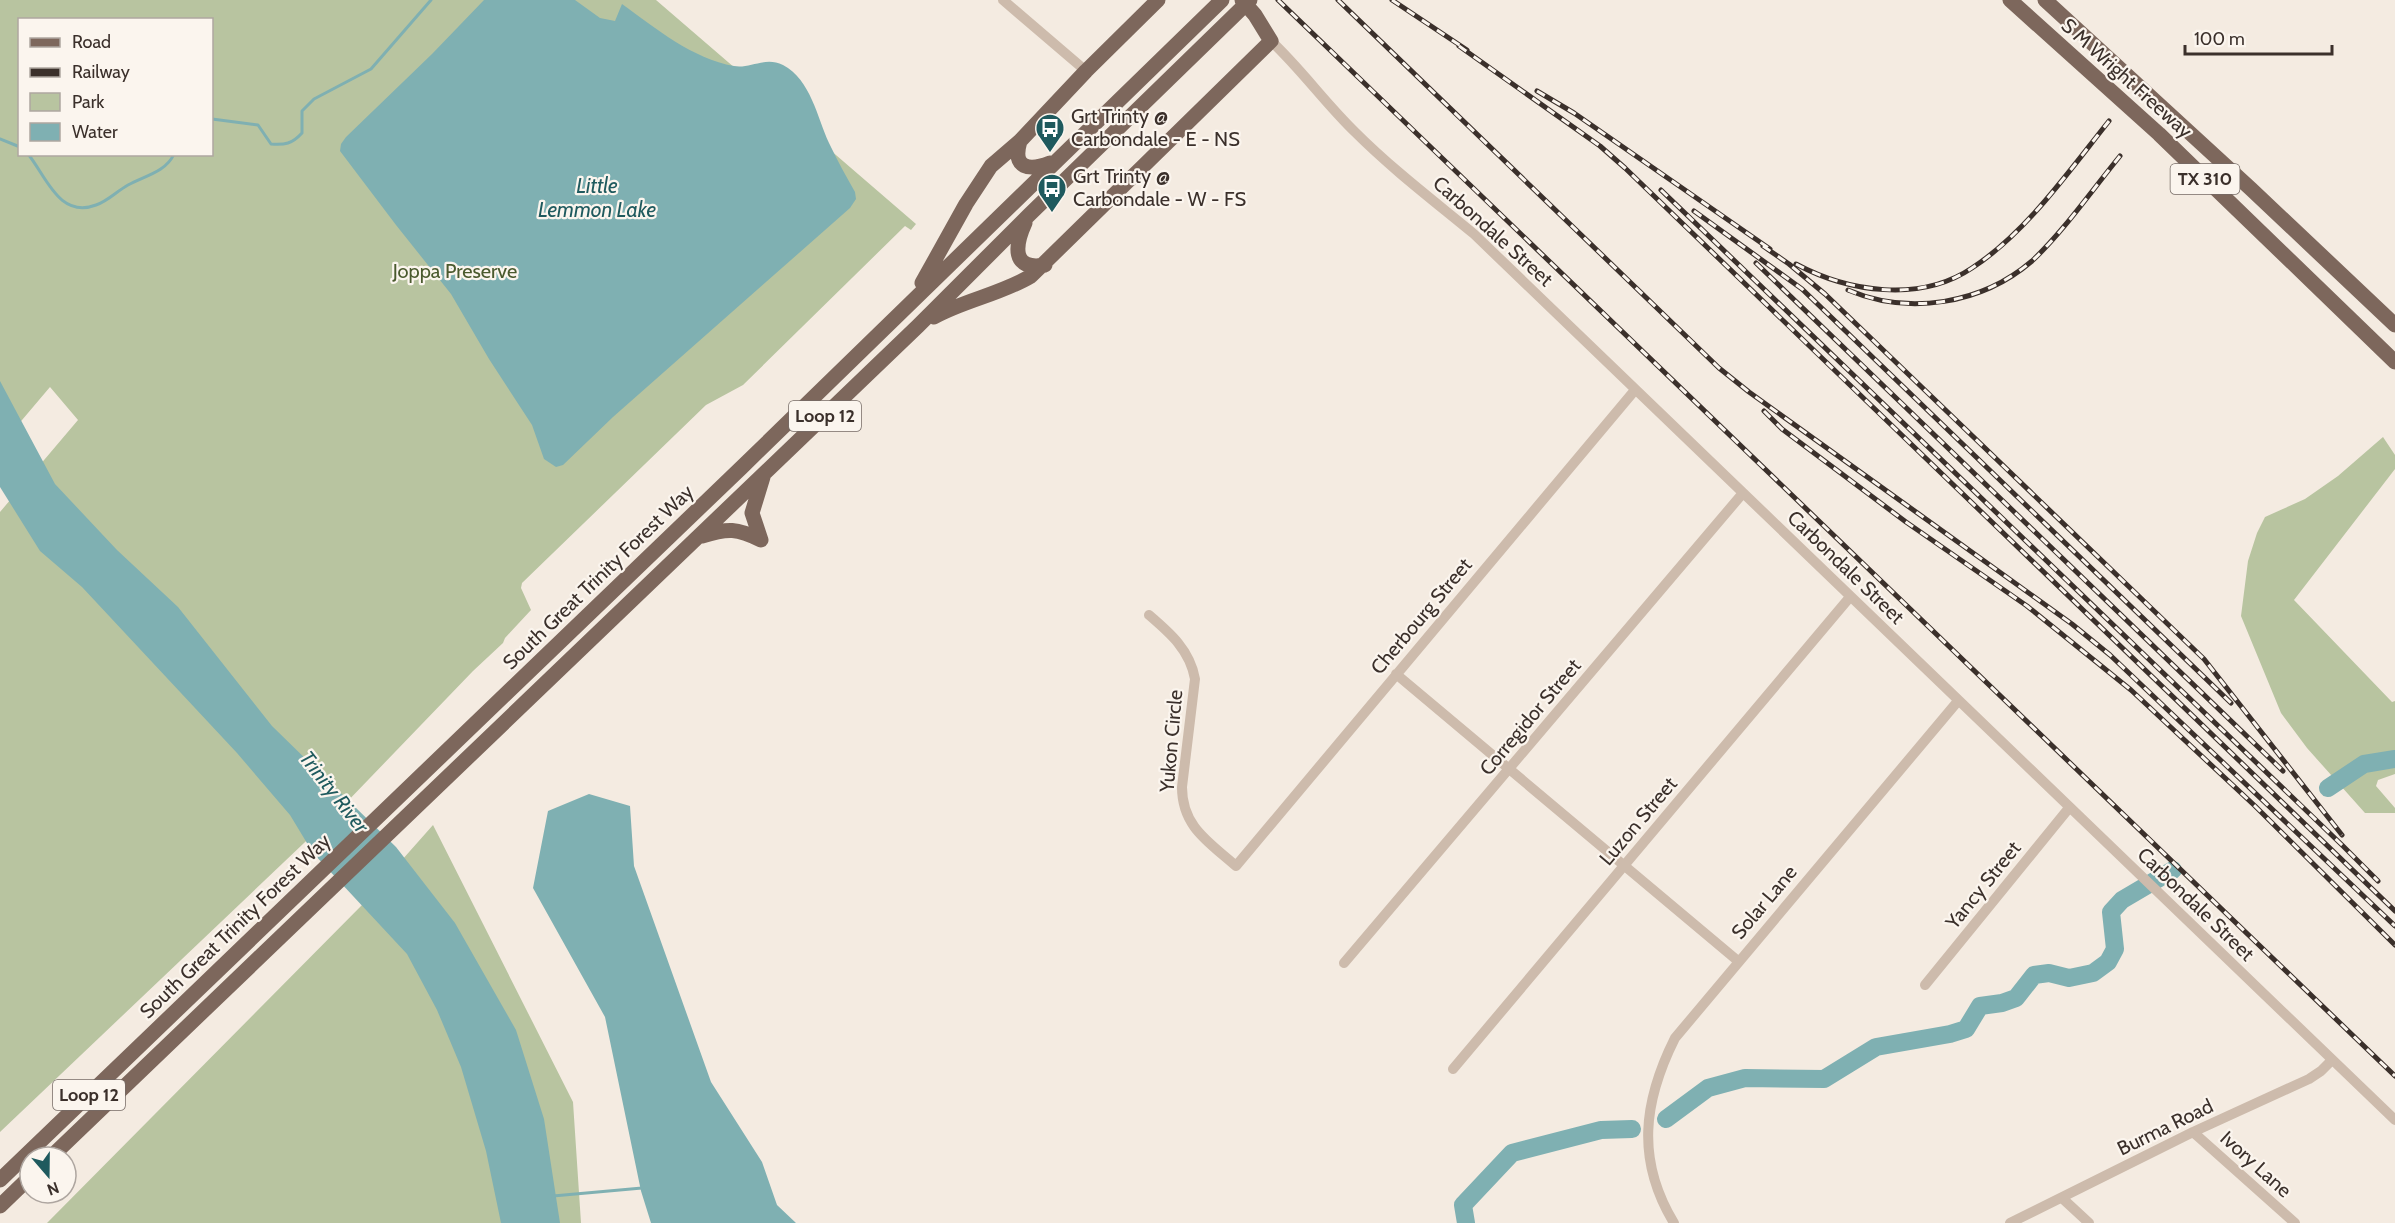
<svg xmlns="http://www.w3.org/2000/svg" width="2395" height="1223" font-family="Cabin,sans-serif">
<rect width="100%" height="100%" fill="#f4ebe1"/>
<path fill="#b8c4a0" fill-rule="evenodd" d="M0,0H656L916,224L911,230L905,226L743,385L706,405L522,583L521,588L531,610L505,638L503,643L473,671L343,806L0,1132V512L78,420L50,387L0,446ZM20,20H212V154H20Z
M2383,437L2395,455V469L2294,600L2392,702L2395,701V774L2378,780L2376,786L2395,808V813H2365L2307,748L2281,713L2241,616L2248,561L2257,533L2265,517L2305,499L2338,476Z
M433,825L573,1102L581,1223H47L363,904Z"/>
<path fill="#7fb0b2" d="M484,0H575L600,18L615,21L622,4C655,28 693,59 734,66C750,69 765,56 783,65C811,80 817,117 829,143C837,160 846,176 855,192L856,199L850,208L613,417L563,465L556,467L544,459L532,425L489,359L451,294L396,225L340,151L341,144L346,137L432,54Z
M0,381L55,484L117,550L178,607L272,726L396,847L455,923L516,1030L544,1119L560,1223H501L486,1151L461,1067L437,1010L407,954L313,853L290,815L237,753L82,587L40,551L0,487Z
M589,794L630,806L634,866L711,1082L762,1162L777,1205L796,1223H651L641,1191L605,1017L533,888L548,811Z"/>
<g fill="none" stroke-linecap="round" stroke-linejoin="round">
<path stroke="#7fb0b2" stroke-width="3" d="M212,119L258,125L271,144C285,145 292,144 302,133V111L314,99L371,69L431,0
M0,139L20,147
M28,154C46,176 59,219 96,205C108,201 117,191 128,185C144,176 166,172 174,154
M553,1196L642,1188"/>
<path stroke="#7fb0b2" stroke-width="18" d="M2328,788L2364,764L2395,759
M1666,1119L1708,1088L1745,1078L1824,1079L1876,1047L1950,1034L1966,1029L1980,1006L2002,1003L2016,998L2034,975L2049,973L2069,978L2093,973L2108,962L2115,949L2111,912L2122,900L2173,870
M1466,1223L1463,1205L1512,1153L1601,1130L1632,1129"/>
<path stroke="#cdbbac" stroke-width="10" d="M1003,0L1086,71
M1271,41C1301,69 1325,103 1355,132C1392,169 1434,201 1474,234L2395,1120
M1149,615C1170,633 1190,650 1195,679L1182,787C1182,827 1209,842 1236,866L1635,390
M1396,674L1738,961
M1344,963L1743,493
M1925,985L2069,808
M1453,1069L1850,597
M2193,1132L2295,1223
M2062,1198L2089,1223
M1674,1223C1636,1160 1643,1102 1675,1038L1958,701
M2010,1223L2193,1132L2309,1079L2321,1071L2332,1060"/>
<path stroke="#7d675c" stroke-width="15" d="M2010,0L2159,134L2395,362
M2045,0L2251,189L2395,325
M1020,141C1012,169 1029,171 1050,163
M1025,223C1015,245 1011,271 1045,265
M922,283L966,204L991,166L1020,141L1086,71L1158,0
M934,317C965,300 1001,294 1031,276L1271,41L1255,15L1242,0
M702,536C728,528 737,528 761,540
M761,540L752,513L763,477
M51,1157L918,326L1029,215L1250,0
M0,1180L741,468L1222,0
M0,1206L30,1177"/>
<g stroke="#3b302b" stroke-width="5">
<path id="rail" d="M1278,0L2395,1076
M1338,0L1719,368L1749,392L2072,624L2110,655L2395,926
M1392,0L1467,50
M1459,46L1600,146L1625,168L2395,911
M1537,91L1574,113L1770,249
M1661,190L2342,845L2378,881
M1694,211L1802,289L2231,703
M1763,246L1789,264L1825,294L2204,659L2342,835
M1756,263L2283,771
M1796,264C1848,292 1920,303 1972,268C2026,233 2069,171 2109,121
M1848,290C1909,316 1982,304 2032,261C2063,232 2093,189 2120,156
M1764,411L1782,429L1906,522L2027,606L2131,690L2255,806L2395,945"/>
</g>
<use href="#rail" stroke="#fbf5ee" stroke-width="3" stroke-dasharray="9" stroke-linecap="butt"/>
</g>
<defs>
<g id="bus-pin" transform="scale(1.5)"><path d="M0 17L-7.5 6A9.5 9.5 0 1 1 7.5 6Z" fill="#1f5a5e" stroke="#fbf5ee"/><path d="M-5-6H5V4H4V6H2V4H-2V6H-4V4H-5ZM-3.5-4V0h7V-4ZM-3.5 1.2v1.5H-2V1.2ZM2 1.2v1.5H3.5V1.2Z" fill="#fff"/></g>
</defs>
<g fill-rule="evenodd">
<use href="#bus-pin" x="1050" y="128"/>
<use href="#bus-pin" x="1052" y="188"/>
</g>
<g text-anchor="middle" stroke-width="4.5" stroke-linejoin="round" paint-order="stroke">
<g fill="#fbf5ee" stroke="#756b66" stroke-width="1.5">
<rect x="2170.5" y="164" width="69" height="30" rx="4.5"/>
<rect x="789" y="401" width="72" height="30" rx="4.5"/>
<rect x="53" y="1080" width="72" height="30" rx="4.5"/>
</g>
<g font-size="18" font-weight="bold" fill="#3b302b">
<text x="2205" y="185">TX 310</text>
<text x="825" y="422">Loop 12</text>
<text x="89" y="1101">Loop 12</text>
</g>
<g font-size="20" fill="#3b302b" stroke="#fbf5ee">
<text transform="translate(2127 78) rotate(42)" y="7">S M Wright Freeway</text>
<text transform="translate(1493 231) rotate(42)" y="7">Carbondale Street</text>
<text transform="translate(1846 567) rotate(44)" y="7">Carbondale Street</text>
<text transform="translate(598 577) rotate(-44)" y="7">South Great Trinity Forest Way</text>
<text transform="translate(1421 616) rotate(-50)" y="7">Cherbourg Street</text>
<text transform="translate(1530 717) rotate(-50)" y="7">Corregidor Street</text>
<text transform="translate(1171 741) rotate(-85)" y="7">Yukon Circle</text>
<text transform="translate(1638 821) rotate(-50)" y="7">Luzon Street</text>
<text transform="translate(1983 885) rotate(-51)" y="7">Yancy Street</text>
<text transform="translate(1764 902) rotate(-50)" y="7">Solar Lane</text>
<text transform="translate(2196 904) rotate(44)" y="7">Carbondale Street</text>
<text transform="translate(235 926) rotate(-44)" y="7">South Great Trinity Forest Way</text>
<text transform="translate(2165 1127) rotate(-26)" y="7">Burma Road</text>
<text transform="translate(2256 1164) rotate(42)" y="7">Ivory Lane</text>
</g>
<g font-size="20" fill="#3b302b" stroke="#fbf5ee" text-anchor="start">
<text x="1071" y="123">Grt Trinty @<tspan x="1071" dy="23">Carbondale - E - NS</tspan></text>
<text x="1073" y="183">Grt Trinty @<tspan x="1073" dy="23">Carbondale - W - FS</tspan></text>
</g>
<g font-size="20" fill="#4a5a2e" stroke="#fbf5ee">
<text x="455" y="278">Joppa Preserve</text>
</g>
<g font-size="21" font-style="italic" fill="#1f5a5e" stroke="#fbf5ee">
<text x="597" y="193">Little<tspan x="597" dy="24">Lemmon Lake</tspan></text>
<text transform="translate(334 792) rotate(52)" y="7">Trinity River</text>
</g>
</g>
<rect x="18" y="18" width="195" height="138" fill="#fbf5ee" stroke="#aea6a0" stroke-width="1.5"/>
<rect x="30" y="38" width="30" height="9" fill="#7d675c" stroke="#aea6a0" stroke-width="1.5"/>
<text x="72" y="48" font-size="18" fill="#3b302b">Road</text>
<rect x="30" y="68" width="30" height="9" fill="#3b302b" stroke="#aea6a0" stroke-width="1.5"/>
<text x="72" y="78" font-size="18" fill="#3b302b">Railway</text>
<rect x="30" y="93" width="30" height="18" fill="#b8c4a0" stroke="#aea6a0" stroke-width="1.5"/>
<text x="72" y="108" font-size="18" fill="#3b302b">Park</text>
<rect x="30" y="123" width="30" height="18" fill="#7fb0b2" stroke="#aea6a0" stroke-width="1.5"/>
<text x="72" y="138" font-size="18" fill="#3b302b">Water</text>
<g transform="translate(48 1175) rotate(160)"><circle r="28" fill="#fbf5ee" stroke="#aea6a0" stroke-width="1.5"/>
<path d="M0-4.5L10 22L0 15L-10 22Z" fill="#1f5a5e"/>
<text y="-9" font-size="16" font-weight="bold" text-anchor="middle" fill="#3b302b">N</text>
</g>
<path d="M2185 45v9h147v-9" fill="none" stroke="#3b302b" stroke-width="3"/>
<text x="2194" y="45" font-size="18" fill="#3b302b" stroke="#fbf5ee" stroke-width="4.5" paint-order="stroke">100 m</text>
</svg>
